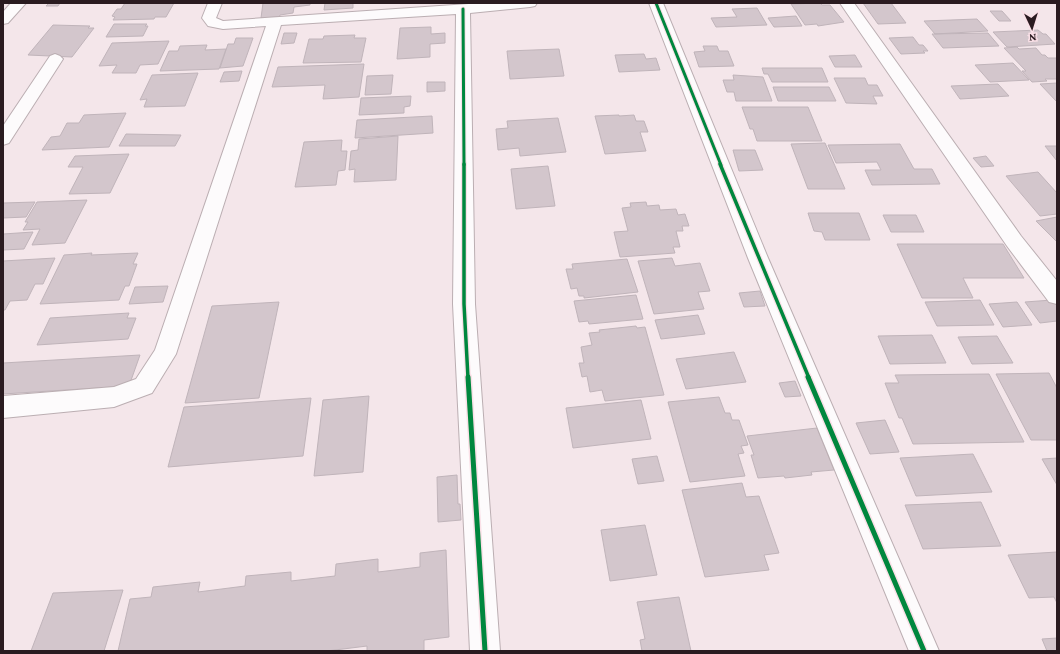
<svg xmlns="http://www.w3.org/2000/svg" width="1060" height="654" font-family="'Crimson Pro',serif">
<rect width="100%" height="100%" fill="#f4e6ea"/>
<path fill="#d3c6cc" stroke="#c0b4ba" d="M49,3H60L58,6H46Z
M125,3H174L166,17H155L154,19L113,20L115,17L112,16L117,9H121Z
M263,3H310V5L294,7L293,13L280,15L279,17L261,18Z
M319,3H353V8L324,10L325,3Z
M820,3L822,5H830L844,22L818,26L817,24L805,25L791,4Z
M863,3H891L906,23L878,24Z
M757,8L767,25L716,27L711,18L737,17L732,9Z
M990,11H1002L1011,21H999Z
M796,16L802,26L774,27L768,18Z
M977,19L988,31L935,34L924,21Z
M114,24H147L145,26H148L143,36L106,37Z
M53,25L90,26L88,28H94L72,57L28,55Z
M431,27V34L445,33V43L430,44V57L397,59L400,28Z
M1038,30L1043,34H1046L1055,44L1007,47L993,32Z
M284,33H297L294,43L281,44Z
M988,33L999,46L943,48L932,34Z
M355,35L354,38H366L361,62L303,63L309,39H323L324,36Z
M913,37L919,45H923L928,51H923L925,53L901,54L889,38Z
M236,38H253L243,66L220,68L228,44H234Z
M169,41L158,64L140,65L136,73H112L117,65L99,66L112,43Z
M207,45L205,50L226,49L219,69L160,71L169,51H178L180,46Z
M703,46H717L719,51H728L734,66L699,67L694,52L705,51Z
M1017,47L1019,49L1036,48L1042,55H1045L1048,58H1057V79H1045L1047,81L1032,82L1022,71H1026L1004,48Z
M559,49L564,76L510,79L507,51Z
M644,54L646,59L656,58L660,70L619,72L615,55Z
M855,55L862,67H835L829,56Z
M1013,63L1029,80L990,82L975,65Z
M364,64L359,97L323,99L325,85L272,87L278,67Z
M762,68H822L828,82H772L768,74H764Z
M242,71L239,81L220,82L224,72Z
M198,73L185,106L144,107L147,99L140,100L152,75Z
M393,75L391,94L365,95L367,76Z
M733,75L763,77L772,101H736L734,92H727L723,80H734Z
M834,78H865L868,85H877L883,96H873L877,104L846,103Z
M427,82H445V91L427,92Z
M1057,83V102L1040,84Z
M998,84L1009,96L960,99L951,86Z
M773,87H829L836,101H778Z
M411,96L410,106L404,107V113L359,115L361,98Z
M742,107H808L822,141H757L753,129H750Z
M126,113L109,147L42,150L51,137L60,136L67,123H79L84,115Z
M619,115V116L634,115L636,121H644L648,132H640L646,151L605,154L595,116Z
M432,116L433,133L355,138L357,120Z
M558,118L566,152L520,156L519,148L498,150L496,129L508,128L507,121Z
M126,134L181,135L175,146H119Z
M398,136L396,180L354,182L355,169L349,170L351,151L358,150L359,139Z
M342,140L341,151H347L345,170L338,171L336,185L295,187L304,142Z
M825,143L845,189H808L791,144Z
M900,144L914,169H932L940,184L872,185L865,170H881L877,162L836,163L828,145Z
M1045,146H1057V161Z
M733,150H755L763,170L739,171Z
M129,154L110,193L69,194L83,167H68L75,156Z
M986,156L994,166L981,167L973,158Z
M548,166L555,206L516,209L511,169Z
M1038,172L1057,193V214L1040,216L1006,176Z
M87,200L65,243L32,245L40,229L23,230L28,222H25L37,202Z
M35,202L26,217L3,218V203Z
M646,202L647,206L659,205L660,210L676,209L678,215L685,214L689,226H682L683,231H676L680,247H673L675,253L620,257L614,232L628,231L622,208L631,207L630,203Z
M808,213H859L870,240H825L822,232L814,231Z
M883,215H916L924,232H891Z
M1057,217V241H1056L1036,221Z
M33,232L24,249L3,250V234Z
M897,244H1003L1024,278H963L973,298H922Z
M92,253L91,255L138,253L133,264H137L129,286H125L119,300L40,304L64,255Z
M55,258L43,284H35L27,300L10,301L5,310H3V261Z
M672,258L675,266L700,263L710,291L698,292L704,309L654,314L638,261Z
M627,259L638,292L584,298V296H579L577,288L571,289L566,269H573L572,264Z
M168,286L163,302L129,304L135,287Z
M760,291L765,306L744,307L739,293Z
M636,295L643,319L589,324L588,321L579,322L574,301Z
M980,300L994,325L937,326L925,302Z
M1052,300L1057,306V321L1040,323L1025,302Z
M279,302L259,398L185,403L212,306Z
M1017,302L1032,325L1003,327L989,304Z
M129,313L127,318H136L128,339L37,345L50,318Z
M698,315L705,334L661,339L655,320Z
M636,326L637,328L645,327L664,395L605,401L602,390L590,392L587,376L582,377L579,363H584L581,347L592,345L589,333L600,332L599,330Z
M932,335L946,363L890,364L878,336Z
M997,336L1013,363L972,364L958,337Z
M734,352L746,382L686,389L676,359Z
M140,355L129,386L3,394V363Z
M1049,373L1057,388V440H1031L996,374Z
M989,374L1024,442L913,444L902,418H899L885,383H899L895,375Z
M795,381L801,396L785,397L779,383Z
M369,396L363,472L314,476L323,400Z
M719,397L725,413H730L732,420H739L748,445L741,446L744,453L738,454L745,476L690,482L668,402Z
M311,398L303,456L168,467L184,407Z
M641,400L651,439L573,448L566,408Z
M885,420L899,452L870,454L856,423Z
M817,428L834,470L811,472L812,475L785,478L784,476L758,478L751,455H754L747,436Z
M973,454L992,492L916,496L900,458Z
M657,456L664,481L638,484L632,459Z
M1057,458V485L1042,459Z
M457,475L458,504H460L461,520L438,522L437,477Z
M742,483L746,497L759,496L779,553L764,555L769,570L705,577L682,490Z
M981,502L1001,546L923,549L905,505Z
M645,525L657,575L610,581L601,530Z
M446,550L449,637L424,640V651H367V646L327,651H118L130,599L151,597L153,587L200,582L198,592L245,586L246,576L291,572V581L335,576L336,564L378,559V572L420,567V553Z
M1057,552V603L1054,597L1029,598L1008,555Z
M123,590L104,651H31L53,593Z
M679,597L691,651H642L640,640L645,639L637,602Z
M1057,638V651H1047L1042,639Z"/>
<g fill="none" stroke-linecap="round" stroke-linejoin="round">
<g stroke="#bbaeb2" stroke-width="2">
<path id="street" d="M11,3H26L8,23L3,24V12Z
M208,3H222L216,18L223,21L483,3H537L535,6L530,7L470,13L475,304L500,651H470L453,304L456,14L281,25L176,354L152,393L122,404L114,407L3,418V396L114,387L136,379L155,350L266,26L223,29L208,26L202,18Z
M649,3H663L768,258L939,651H909L748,258Z
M840,3H854L1021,236L1057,281V304L1049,302L1007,246Z
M55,54L60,56L63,59L9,143L3,145V126L50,56Z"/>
</g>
<use href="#street" fill="#fdfbfc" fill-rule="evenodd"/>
<g stroke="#fae0e7" stroke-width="5">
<path id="cycleway-far2" d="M656,3L721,165
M463,9L464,165"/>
</g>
<g stroke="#fae0e7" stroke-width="6">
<path id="cycleway-far1" d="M464,164V304L468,378
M720,164L809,378"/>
</g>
<g stroke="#fae0e7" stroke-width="8">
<path id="cycleway" d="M468,377L485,651
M808,377L924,651"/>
</g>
<use href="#cycleway-far2" stroke="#00873e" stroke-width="3"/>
<use href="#cycleway-far1" stroke="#00873e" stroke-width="3.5"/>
<use href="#cycleway" stroke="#00873e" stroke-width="5"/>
</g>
<rect width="1060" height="654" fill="none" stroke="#2a1b20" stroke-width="8"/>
<g transform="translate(1032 28) rotate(176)" stroke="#fae0e7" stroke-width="3" paint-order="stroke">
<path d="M0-3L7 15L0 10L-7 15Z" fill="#2a1b20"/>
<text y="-6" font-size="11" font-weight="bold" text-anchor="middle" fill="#2a1b20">N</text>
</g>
</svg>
